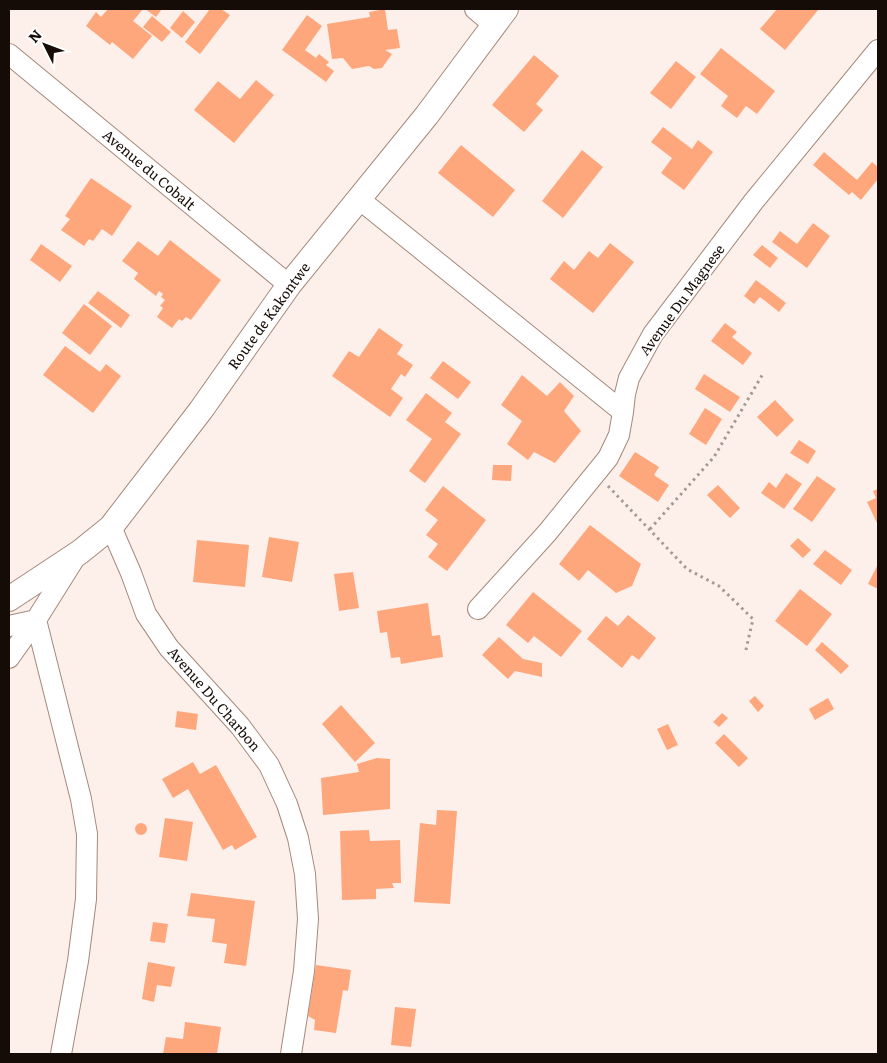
<svg xmlns="http://www.w3.org/2000/svg" width="887" height="1063" font-family="Literata,serif">
<rect width="100%" height="100%" fill="#fdf0ea"/>
<path fill="#fea77d" d="M108,9H143L133,21L152,36L133,59L112,42L110,45L86,26L96,12L101,17Z
M145,9H162L156,17Z
M210,9H221L230,15L200,54L185,42Z
M385,9L388,30L397,29L400,48L385,50L392,54L382,68L374,69L369,66L352,69L343,58L332,59L327,24L370,17L369,12Z
M777,9H819L785,50L760,29Z
M183,11L195,22L182,38L170,28Z
M307,15L322,26L305,50L316,58L319,54L329,62L326,65L334,71L326,82L282,50Z
M152,16L171,32L162,42L143,27Z
M721,48L775,91L757,114L746,106L737,118L721,106L728,96L700,74Z
M534,55L559,76L536,104L543,110L524,132L492,105Z
M676,61L696,77L671,109L650,93Z
M256,80L274,95L234,143L194,110L218,81L240,99Z
M663,127L692,149L698,140L713,152L684,190L661,173L672,158L651,142Z
M461,145L515,190L493,217L438,173Z
M582,150L603,167L563,218L542,201Z
M824,152L857,180L872,162L878,167V179L861,200L852,192L849,195L813,165Z
M91,178L132,206L112,236L102,229L93,241L89,239L84,246L61,230L70,219L65,216Z
M813,223L830,236L807,268L772,242L780,231L797,244Z
M170,240L221,280L191,320L186,317L182,321L179,319L172,328L157,317L163,308L160,306L165,300L161,297L163,294L159,291L156,296L134,279L138,273L122,261L138,241L158,256Z
M610,243L634,262L593,313L550,279L564,261L574,270L589,251L598,258Z
M41,244L72,266L60,282L30,260Z
M762,245L778,258L770,268L753,255Z
M756,280L786,303L779,312L760,297L754,304L744,296Z
M98,291L130,315L121,328L88,303Z
M84,304L112,326L90,355L62,333Z
M725,323L737,332L732,337L752,353L743,365L711,341Z
M379,328L403,345L397,354L413,365L405,377L401,374L391,389L403,398L390,417L332,376L349,351L359,357Z
M65,346L100,372L106,364L121,376L93,413L43,375Z
M443,361L471,382L458,399L430,378Z
M704,374L740,397L730,412L695,389Z
M522,375L547,396L560,382L574,396L564,411L581,431L555,463L534,452L528,460L507,444L522,421L501,405Z
M426,393L452,413L445,422L461,434L425,483L409,471L432,439L406,420Z
M775,400L794,420L777,437L757,417Z
M705,408L722,419L706,445L689,434Z
M799,440L816,451L808,464L790,453Z
M635,452L659,467L654,475L669,485L658,502L619,476Z
M493,465H512L511,481L492,480Z
M786,473L802,484L784,509L761,493L769,482L776,488Z
M817,476L836,489L812,522L793,509Z
M718,485L740,508L730,518L707,495Z
M443,486L486,520L447,571L428,557L438,544L426,535L438,520L425,510Z
M878,489V525L867,502L876,498L873,491Z
M590,525L641,564L632,586L616,593L588,570L579,581L559,564Z
M269,537L299,542L292,582L262,577Z
M798,538L811,550L803,558L790,546Z
M197,540L249,545L245,587L193,582Z
M825,550L852,570L841,585L813,564Z
M878,564V589L868,584Z
M353,572L359,608L339,611L334,574Z
M800,589L832,614L807,646L775,621Z
M533,592L582,631L561,657L534,636L528,643L506,625Z
M428,603L432,636L440,635L443,657L401,664L400,657L391,658L387,632L380,633L377,611Z
M628,615L656,638L639,660L632,655L622,668L587,639L606,616L618,626Z
M499,637L523,659L542,663V677L515,671L508,679L482,655Z
M822,642L849,666L841,674L815,650Z
M755,696L764,706L758,712L749,701Z
M828,698L834,709L815,720L809,709Z
M341,705L375,743L355,762L322,724Z
M177,711L198,714L196,730L175,727Z
M722,713L728,718L719,727L713,722Z
M668,724L678,745L667,750L657,729Z
M724,734L748,758L739,767L715,743Z
M377,758L390,759V809L323,815L321,778L359,772L357,764Z
M193,762L200,774L216,765L257,837L235,850L232,845L223,850L188,789L173,798L162,779Z
M437,810L457,811L450,904L414,902L420,823L436,825Z
M165,818L193,822L187,861L159,857Z
M135 829a6 6 0 1 1 12 0a6 6 0 1 1-12 0Z
M369,830L370,841L400,840L401,883H392L394,888L376,889V899L342,900L340,831Z
M191,893L255,901L246,966L224,963L227,944L212,942L215,919L187,916Z
M153,922L168,924L165,943L150,941Z
M148,962L175,967L171,987L157,985L154,1002L142,999Z
M316,965L351,970L348,991L343,990L336,1033L314,1030L315,1020L308,1016Z
M395,1007L416,1009L411,1047L391,1045Z
M185,1022L221,1027L217,1054H163L166,1037L183,1039Z"/>
<g fill="none" stroke-linecap="round" stroke-linejoin="round">
<g stroke="#a5897b" stroke-width="22">
<path id="minor" d="M475,9L494,25
M9,54L289,285
M359,199L623,412
M111,527L131,573L146,614L169,648L240,726L269,765L287,804L298,838L305,874L308,919L304,971L291,1054
M478,609L547,533L608,458L619,435L623,412L625,394L629,378L653,334L754,201L878,50
M9,626L36,620L81,799L87,834L86,899L78,961L61,1054
M9,658L36,620L78,553"/>
</g>
<g stroke="#a5897b" stroke-width="26">
<path id="tertiary" d="M9,599L80,552L111,527L201,410L289,285L427,115L506,9"/>
</g>
<path stroke="#a59993" stroke-width="3" stroke-dasharray="2.5 4" stroke-linecap="butt" d="M608,486L687,569L719,586L753,619L745,654
M650,529L714,457L764,372"/>
<use href="#minor" stroke="#fff" stroke-width="20"/>
<use href="#tertiary" stroke="#fff" stroke-width="24"/>
</g>
<g text-anchor="middle" stroke-width="4" stroke-linejoin="round" paint-order="stroke">
<g font-size="14" fill="#160c07" stroke="#fff">
<text transform="translate(149 170) rotate(40)" y="5">Avenue du Cobalt</text>
<text transform="translate(682 300) rotate(-54)" y="5">Avenue Du Magnese</text>
<text transform="translate(269 316) rotate(-54)" y="5">Route de Kakontwe</text>
<text transform="translate(214 699) rotate(49)" y="5">Avenue Du Charbon</text>
</g>
</g>
<rect width="887" height="1063" fill="none" stroke="#160c07" stroke-width="20"/>
<g transform="translate(45 45) rotate(312)" stroke="#ffffff" stroke-width="4" paint-order="stroke">
<path d="M0-4L9 19L0 12L-9 19Z" fill="#160c07"/>
<text y="-8" font-size="14" font-weight="bold" text-anchor="middle" fill="#160c07">N</text>
</g>
</svg>
